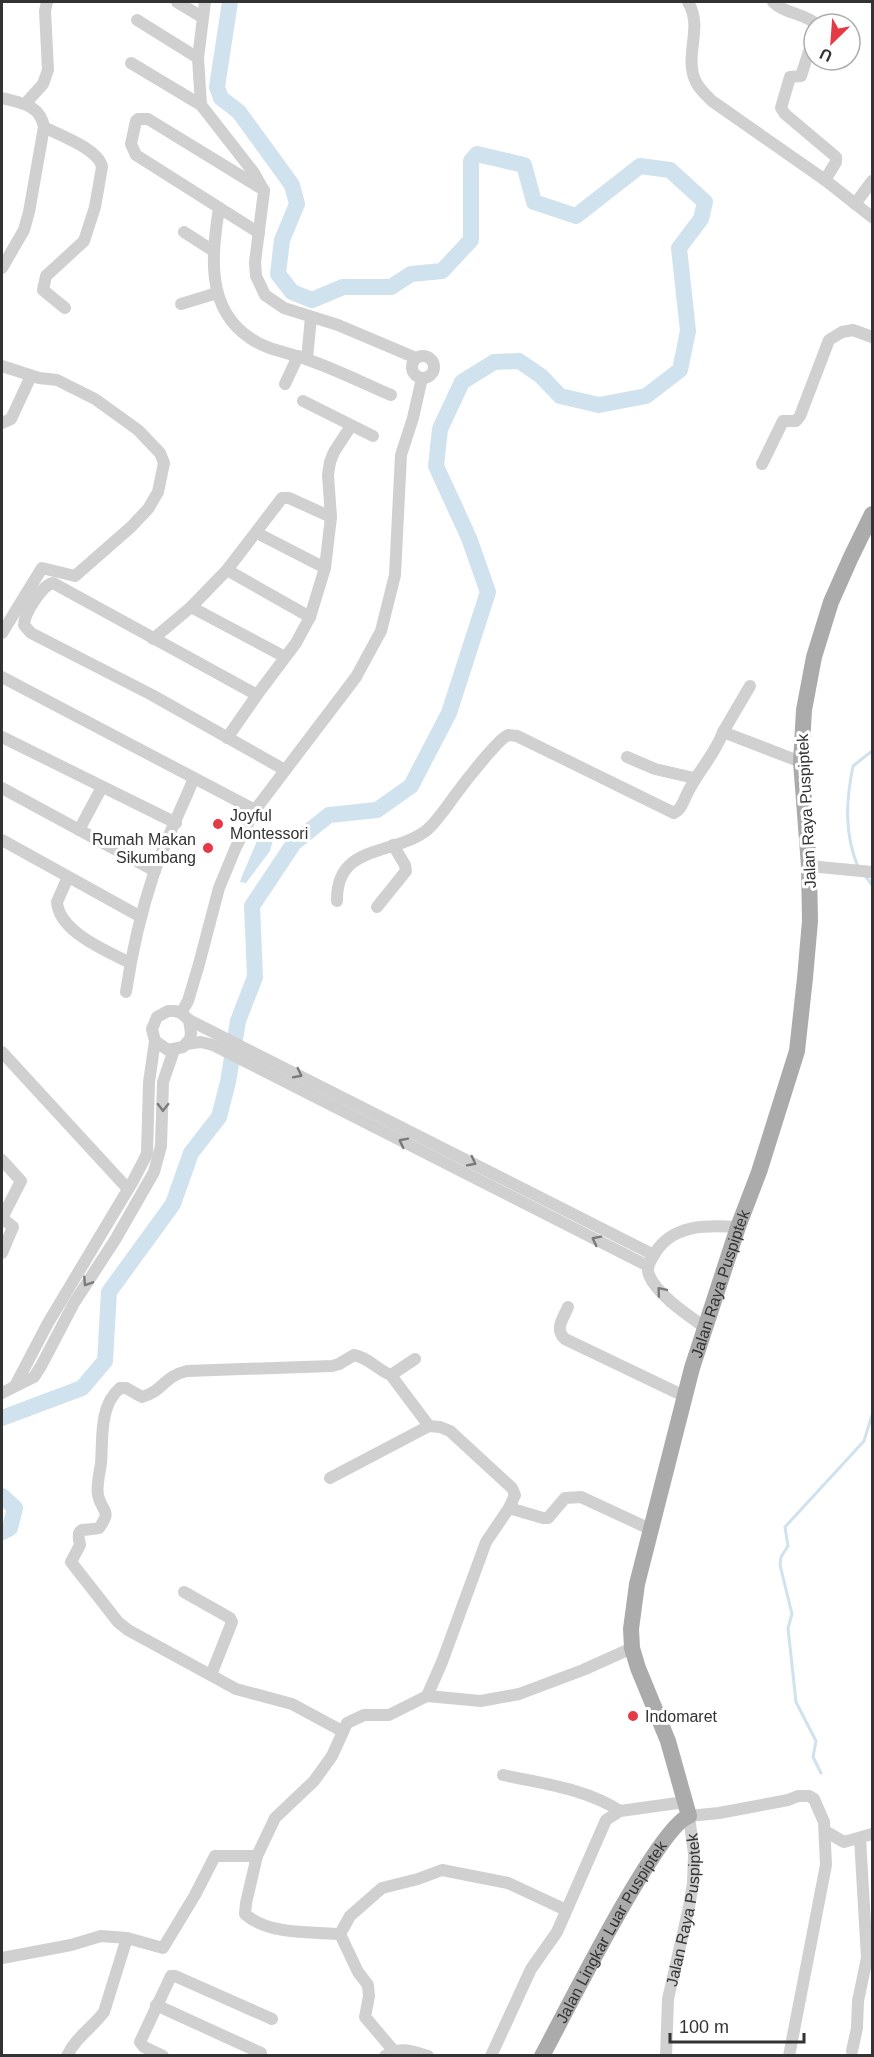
<svg xmlns="http://www.w3.org/2000/svg" width="874" height="2057" font-family="Helvetica,sans-serif">
<rect width="100%" height="100%" fill="#fff"/>
<path fill="#cfe2ee" d="M264,831L273,840L270,851L246,883L240,882L242,876L260,834Z"/>
<g fill="none" stroke-linecap="round" stroke-linejoin="round">
<path stroke="#cfe2ee" stroke-width="3" d="M858,867C844,833 846,801 853,766L872,751
M864,874L872,885
M821,1773L813,1757L816,1741L796,1702L788,1628L792,1614L780,1565L781,1557L788,1546L785,1527L864,1441L872,1415"/>
<path stroke="#cfe2ee" stroke-width="16" d="M2,1418L82,1388L105,1361L109,1292L173,1204L191,1153L219,1117L228,1082L238,1021L255,977L252,906L294,843L329,815L377,810L411,786L449,713L488,592L469,538L436,466L440,429L462,382L494,362L519,361L541,376L560,396L599,405L646,396L680,370L688,331L679,248L701,219L705,202L670,170L640,166L576,216L534,202L524,165L477,154L471,161V240L442,271L411,274L391,287H343L312,300L292,292L278,274L282,240L297,204L292,185L239,112L221,98L217,87L230,2
M2,1496L15,1508L10,1528L2,1532"/>
<g stroke="#d0d0d0" stroke-width="12">
<path d="M177,2L202,17"/>
<path d="M205,2L198,58L201,105L254,173L264,191L255,262L256,276L265,295L284,308L338,325L416,358"/>
<path d="M688,2C704,28 683,56 696,82C700,90 706,95 712,101L825,180L872,217"/>
<path d="M773,2C785,14 804,13 816,24"/>
<path d="M137,20L198,58"/>
<path d="M814,36L801,76L790,77L781,108L785,114L836,157V162L825,180"/>
<path d="M131,63L201,105"/>
<path d="M2,98C20,103 40,104 44,127L29,212L24,230L2,268"/>
<path d="M25,104L43,84L48,70L45,11L47,2"/>
<path d="M44,127C59,135 99,149 102,167L95,207L84,241L46,276L43,290L65,308"/>
<path d="M855,204L872,181"/>
<path d="M219,208C212,254 205,308 250,338C267,350 287,352 306,359C335,369 363,383 391,395"/>
<path d="M184,232L212,250"/>
<path d="M259,233L136,155L131,144L136,121L138,119H148L264,190"/>
<path d="M181,304L217,293"/>
<circle cx="423" cy="367" r="11"/>
<path d="M307,359L311,317"/>
<path d="M2,366L39,378L57,380L95,399L138,430L160,453L164,463L158,492L148,509L131,527L75,576L42,568L2,633"/>
<path d="M285,384L298,356"/>
<path d="M303,401L373,436"/>
<path d="M2,423L11,419L31,376"/>
<path d="M762,464L783,421H796L800,416L829,340L842,332L853,330L872,337"/>
<path d="M257,533L325,568"/>
<path d="M227,570L310,617"/>
<path d="M191,607L285,657"/>
<path d="M153,639L191,607L227,570L282,498H289L331,517"/>
<path d="M2,677L255,810"/>
<path d="M257,695L53,583C42,585 24,614 24,625L31,633L152,695L285,770"/>
<path d="M723,732L750,686"/>
<path d="M2,737L176,823"/>
<path d="M227,738L257,695L296,643L310,617L325,568L331,517L328,475L330,462L334,452L351,426"/>
<path d="M627,757L655,769L694,778"/>
<path d="M2,788L155,871"/>
<path d="M79,830L102,787"/>
<path d="M2,840L141,917"/>
<path d="M809,866L872,872"/>
<path d="M68,877L57,902C59,932 107,951 130,963"/>
<path d="M337,901C336,843 394,856 427,830C437,821 445,809 453,798C464,783 476,768 488,754C494,748 500,739 508,735L517,736L674,813C681,810 683,802 687,794C697,772 715,755 723,732L801,762"/>
<path d="M377,907L406,871L405,865L393,845"/>
<path d="M126,992C132,951 141,912 154,873C165,841 181,810 194,778"/>
<path d="M181,1013L188,1001L199,964L219,888L236,847L255,810L356,677L381,631L395,575L401,455L413,418L422,378"/>
<path d="M189,1020L654,1255"/>
<path d="M186,1044L201,1042L213,1045L648,1266"/>
<path d="M2,1052L128,1189"/>
<path d="M2,1160L21,1181L2,1218"/>
<path d="M2,1218L13,1227L2,1253"/>
<path d="M568,1307C563,1319 554,1329 565,1339L684,1396"/>
<path d="M706,1328C689,1316 657,1295 649,1275C646,1267 651,1260 655,1253C673,1224 707,1225 738,1227"/>
<path d="M415,1359L391,1375L396,1382L429,1426L440,1427L450,1431L512,1488L515,1495L509,1508L486,1542L442,1662L427,1696"/>
<path d="M16,1384L48,1323L133,1181L145,1158L147,1153L149,1082L155,1041L152,1029L157,1017L168,1011H175L181,1013L189,1020L191,1033L190,1039L183,1047L168,1050L155,1041"/>
<path d="M2,1393L34,1377L41,1366L74,1303L115,1240L154,1172L161,1146L163,1082L174,1050"/>
<path d="M330,1478L429,1426"/>
<path d="M509,1508L543,1518H548L565,1498L581,1497L650,1529"/>
<path d="M184,1592L230,1618L232,1622L211,1675"/>
<path d="M342,1731L292,1704L236,1689L128,1630L118,1622L71,1562L80,1545C75,1524 84,1532 99,1528C113,1509 101,1512 98,1495C96,1486 100,1472 101,1463C103,1438 99,1406 120,1388H126L142,1397C162,1392 164,1376 187,1371L332,1366L339,1364L354,1355C370,1358 377,1370 391,1375"/>
<path d="M503,1775C543,1784 585,1788 620,1811"/>
<path d="M825,1831L844,1842L872,1834"/>
<path d="M340,1934L350,1916L382,1888L418,1879L442,1870L508,1883L566,1910"/>
<path d="M2,1958L71,1945L101,1936L127,1938L163,1948L195,1895L215,1856H257"/>
<path d="M156,2005L261,2053"/>
<path d="M393,2050L365,2017L369,1996L368,1985L358,1972L340,1934C311,1932 268,1935 245,1914L246,1903L257,1856L275,1818L314,1781L332,1756L347,1723L364,1715H389L427,1696L481,1701L519,1694L583,1670L632,1648"/>
<path d="M852,2051L857,2028L858,2001L867,1958L860,1838"/>
<path d="M67,2056C76,2037 92,2028 104,2012L127,1938"/>
<path d="M163,2056L144,2047L140,2042L171,1976H175L272,2019"/>
<path d="M385,2056C398,2046 412,2051 428,2056"/>
<path d="M491,2056L531,1969L557,1932L606,1820L620,1811L685,1802"/>
<path id="s1" d="M666,2056L668,1999L689,1907L693,1883L694,1854L689,1816L719,1813L788,1800L798,1796H809L814,1799L824,1822L826,1865L789,2056"/>
</g>
<path stroke="#ababab" stroke-width="16" id="s2" d="M542,2056C564,2016 657,1827 689,1816L668,1741L638,1668L632,1648L631,1629L637,1584L692,1368L738,1227L759,1172L797,1051L805,978L810,921L809,866L801,762L804,710L814,657L831,602L851,557L872,514"/>
</g>
<defs><path id="oneway-chevron" d="M-2-3.5L2.5 0L-2 3.5" fill="none" stroke-width="1.6" stroke-linecap="round" stroke-linejoin="round" transform="scale(1.5)"/></defs>
<g stroke="#7a7a7a">
<use href="#oneway-chevron" transform="translate(298 1074) rotate(27)"/>
<use href="#oneway-chevron" transform="translate(163 1107) rotate(91)"/>
<use href="#oneway-chevron" transform="translate(403 1142) rotate(-153)"/>
<use href="#oneway-chevron" transform="translate(472 1162) rotate(27)"/>
<use href="#oneway-chevron" transform="translate(596 1240) rotate(-153)"/>
<use href="#oneway-chevron" transform="translate(87 1282) rotate(123)"/>
<use href="#oneway-chevron" transform="translate(661 1291) rotate(-130)"/>
</g>
<g fill="#e63946" stroke="#fff" stroke-width="2">
<circle cx="218" cy="824" r="6"/>
<circle cx="208" cy="848" r="6"/>
<circle cx="633" cy="1716" r="6"/>
</g>
<g text-anchor="middle" stroke-width="6" stroke-linejoin="round" paint-order="stroke">
<g font-size="16" fill="#333" stroke="#fff">
<text transform="translate(806 811) rotate(-93)" y="6">Jalan Raya Puspiptek</text>
<text dy="6" stroke="none"><textPath href="#s2" startOffset="837">Jalan Raya Puspiptek</textPath></text>
<text dy="6" stroke="none"><textPath href="#s1" startOffset="148">Jalan Raya Puspiptek</textPath></text>
<text dy="6" stroke="none"><textPath href="#s2" startOffset="142">Jalan Lingkar Luar Puspiptek</textPath></text>
</g>
<g font-size="16" fill="#333" stroke="#fff" text-anchor="start">
<text x="230" y="821">Joyful<tspan x="230" dy="18">Montessori</tspan></text>
<text x="196" y="845" text-anchor="end">Rumah Makan<tspan x="196" dy="18">Sikumbang</tspan></text>
<text x="645" y="1722">Indomaret</text>
</g>
</g>
<rect width="874" height="2057" fill="none" stroke="#333333" stroke-width="6"/>
<g transform="translate(832 42) rotate(205)"><circle r="28" fill="#ffffff" stroke="#adadad" stroke-width="1.5"/>
<path d="M0-4.5L10 22L0 15L-10 22Z" fill="#e63946"/>
<text y="-9" font-size="16" font-weight="bold" text-anchor="middle" fill="#333333">U</text>
</g>
<path d="M670 2033v9h134v-9" fill="none" stroke="#333333" stroke-width="3"/>
<text x="679" y="2033" font-size="18" fill="#333333" stroke="#ffffff" stroke-width="4.5" paint-order="stroke">100 m</text>
</svg>
